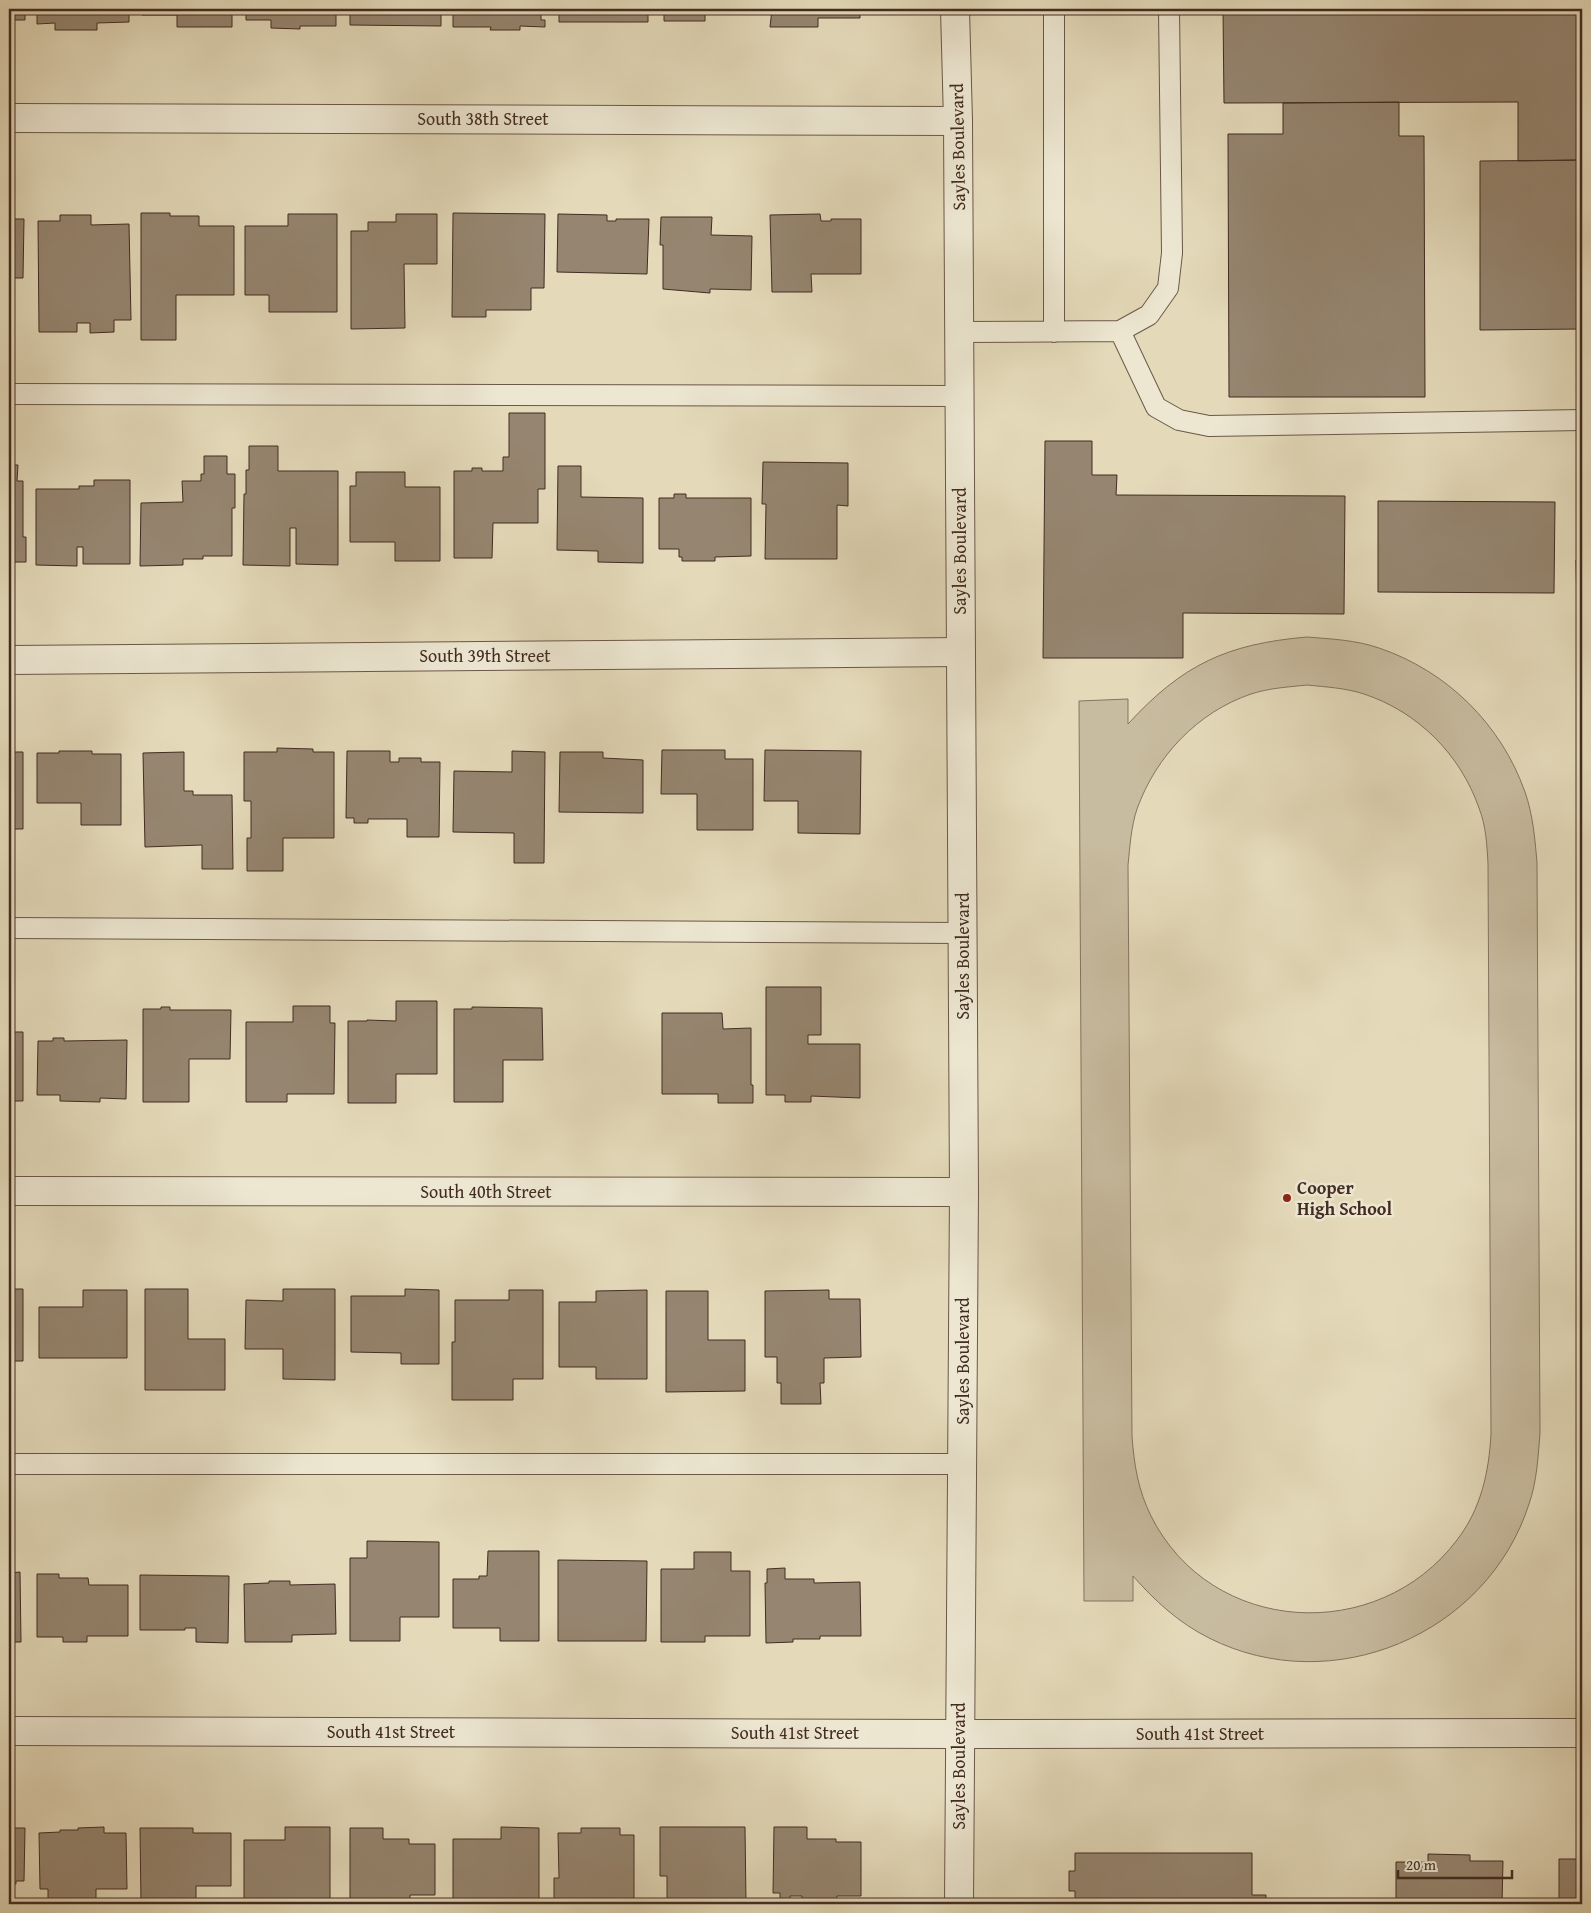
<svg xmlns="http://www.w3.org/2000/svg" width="1591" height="1913" font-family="'Gentium Book Plus',serif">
<rect width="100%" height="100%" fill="#e4daba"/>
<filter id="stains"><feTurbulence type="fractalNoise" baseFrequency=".004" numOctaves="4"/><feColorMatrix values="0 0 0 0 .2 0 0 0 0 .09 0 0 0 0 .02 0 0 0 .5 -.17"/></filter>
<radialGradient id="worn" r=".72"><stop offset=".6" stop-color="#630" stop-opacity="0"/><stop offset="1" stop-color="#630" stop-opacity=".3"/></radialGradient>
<path fill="#c8bca0" stroke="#857461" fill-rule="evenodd" d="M1307,637C1331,639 1356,640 1379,648C1447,671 1501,724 1525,792C1533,815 1535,839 1537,863L1540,1433C1538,1457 1537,1481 1529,1504C1487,1635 1332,1700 1209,1638C1179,1623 1155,1601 1133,1576V1601H1084L1079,701L1128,699V724C1183,664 1227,644 1307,637ZM1307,685C1326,687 1346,688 1364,694C1418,712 1460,754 1479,808C1486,826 1487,845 1488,864L1491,1434C1489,1472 1481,1509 1457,1540C1378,1645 1211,1636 1151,1516C1138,1490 1134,1464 1132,1436L1128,865C1130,846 1131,827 1137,809C1156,756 1198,712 1251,694C1269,688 1289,687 1307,685Z"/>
<path fill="#968671" stroke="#422c22" d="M9,9H25V20H9Z
M37,9H129V22L97,23V30H55V23L37,24Z
M142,9H232V27H177V15H142Z
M246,9H336V26H300V29L271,28V20H246Z
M350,9H441V26L350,25Z
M453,9H541V20H545V27L520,26V30H490L491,27H453Z
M559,9H648V22H559Z
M664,9H705V21H664Z
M772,9H860V18H818V27H770Z
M1223,9H1582V160L1518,161V102L1224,103Z
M1399,102V136H1424L1425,397H1229L1228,134H1283V103Z
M1582,160V329L1480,330V161Z
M141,213H170V216H199V226H234V295H176V340H141Z
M453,213L545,214L544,288H531V310H486V317H452Z
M288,214H337V312H269V295H245V226H288Z
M396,214H437V264H404L405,328L351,329V231H368V222H396Z
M558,214L607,215V221H616V219H649L647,274L557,272Z
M820,214L821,221H831V219H861V274H811L812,292H772L770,215Z
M60,215H91V225L129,224L131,320H114V332L90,333V323H77V332H39L38,221H60Z
M661,217H712L711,235L752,236L751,290L710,289V293L663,289V245H660Z
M9,219H24L23,278H9V305Z
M509,413H545V489H538V523H493L492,558H454V471H472V468H482V471H503V457H509Z
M1045,441H1092V475H1117L1116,495L1345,496L1344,614L1183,613V658H1043Z
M249,446H278V471H338V565L296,564V528H290V566L243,565L244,494H246V470H249Z
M204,456H227V474H235V508H232V556H203V559H183V565L140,566L141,503L183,502L182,481H201V474H204Z
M763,462L848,463V506L837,505V559H765L766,504H762Z
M9,465H18L17,481H23V537H26V562H9Z
M558,466H581V497L643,498V563L598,562V551L557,550Z
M356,472H405V487H440V561H395V542H350V486H356Z
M94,480H130V564H83V547H77V566L36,565V489H79V486H94Z
M674,494H686V498H751V556L715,557V561H682V557H679V549H659V498H674Z
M1378,501L1555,502L1554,593L1378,592Z
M1576,560H1582V612H1577Z
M277,748L313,749V752H334V838H283V871H247V838H251V801H244V752H277Z
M662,750H725V759H753V830H697V794H661Z
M765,750L861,751L860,834L798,833V801H764Z
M59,751H92V754H121V825H81V803H37V753H59Z
M347,751H390V762H399V758H421V762H440L439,837H407V819H368V823H354V818H346Z
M512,751L545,752L544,863H514V833L453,832L454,771L512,772Z
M9,752H23V829H9Z
M184,752V791H193V795H232L233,869H202V845L145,847L143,753Z
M560,752H603V758L643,760V813L559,812Z
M766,987H821V1035H808V1044H860V1098L811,1096V1102H785V1095H766Z
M396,1001H437V1074H396V1103H348V1021H367V1020L396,1021Z
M293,1006H330V1023H335L334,1094H287V1102H246V1022H293Z
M161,1007H170V1010H231L230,1059H189V1102H143V1009H161Z
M472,1007L542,1008L543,1060H503V1102H454V1009H472Z
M662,1013H722L723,1029L751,1028V1085H753V1103H718V1094H662Z
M9,1032H23V1101H9Z
M53,1038H64V1041L127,1040L126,1099L100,1098V1102L60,1101V1095H37L38,1041H53Z
M9,1289H23V1361H9Z
M145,1289H188V1339H225V1390H145Z
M283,1289H335V1380L283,1379V1349H245L246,1300L283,1301Z
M405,1289L439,1290V1364H401V1353L351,1352V1296H405Z
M83,1290H127V1358H39V1307H83Z
M509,1290H543V1379H513V1400H452V1342H455V1300H509Z
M647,1290V1379H596V1367H559V1302H596V1291Z
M829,1290V1299H860L861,1357L824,1358V1383H820L821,1404H781V1383H777V1357H765V1291Z
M666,1291H708V1340H745V1391L666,1392Z
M367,1541L439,1542V1617H400V1641H350V1558H367Z
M488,1551H539V1641H500V1628H453V1579H479V1576H487Z
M694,1552H731V1571H750V1636H705V1642H661V1569H694Z
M558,1560L647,1561L646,1641H558Z
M785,1568V1579H814V1583L860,1582L861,1636H820V1639H793V1642L766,1643L765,1583H767V1569Z
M20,1572L21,1642H9V1573Z
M37,1574H59V1578H88L89,1585H128V1636H87V1642H63V1637H37Z
M140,1575L229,1576L228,1643L196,1642V1628H185V1630H140Z
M269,1581H290V1585L335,1584L336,1634L292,1635V1642H245L244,1584L269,1583Z
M104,1827V1833H126L127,1889H96V1904H48V1889H40L39,1833L60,1832V1830H78V1828Z
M285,1827H330V1904H244V1840H285Z
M501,1827L539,1828V1904H453V1839H501Z
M660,1827H745L746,1904H667V1876H660Z
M774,1827H807V1839H836V1842H861V1896H837L836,1904L802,1903V1896H790V1900H780V1893H773Z
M9,1828H25L24,1881H16V1884H9Z
M140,1828H193V1833H231V1886H196V1904H141Z
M350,1828H383V1839H409V1844H435V1895H410V1904H350Z
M581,1828H620V1835H634V1904H554V1878H559L558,1833H581Z
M1075,1853H1252V1895H1266V1904H1075V1891H1069V1871H1075Z
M1428,1854L1470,1855V1861H1503L1502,1904H1396V1862H1428Z
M1559,1859H1582V1904H1559Z"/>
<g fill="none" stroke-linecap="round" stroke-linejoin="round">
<g stroke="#6a5848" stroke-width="22">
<path id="service" d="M1120,331L1156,407L1179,420L1209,426L1582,420
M959,332L1120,331L1149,315L1168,288L1172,253L1169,9
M1054,332V9
M9,394L959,396
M9,928L963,933
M9,1464H962"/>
</g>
<g stroke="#6a5848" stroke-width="30">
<path id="minor" d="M9,118L958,121
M9,660L961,652
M9,1191L964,1192
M9,1731L959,1734L1582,1733"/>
</g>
<g stroke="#6a5848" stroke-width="30">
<path id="tertiary" d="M955,9L958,121L964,1192L959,1904"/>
</g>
<use href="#service" stroke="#ede7d2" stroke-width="20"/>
<use href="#minor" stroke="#ede7d2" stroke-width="28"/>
<use href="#tertiary" stroke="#ede7d2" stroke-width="28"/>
</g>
<circle fill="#8f2418" stroke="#ede7d2" stroke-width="2" cx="1287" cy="1198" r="5"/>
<g text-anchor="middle" stroke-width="5" stroke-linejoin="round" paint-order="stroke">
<g font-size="18" fill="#422c22" stroke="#ede7d2">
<text x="483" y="125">South 38th Street</text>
<text transform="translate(958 147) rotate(-91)" y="6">Sayles Boulevard</text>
<text transform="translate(960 551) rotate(-90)" y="6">Sayles Boulevard</text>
<text x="485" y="662">South 39th Street</text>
<text transform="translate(963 956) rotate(-90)" y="6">Sayles Boulevard</text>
<text x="486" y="1198">South 40th Street</text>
<text transform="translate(963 1361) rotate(-90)" y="6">Sayles Boulevard</text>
<text x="391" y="1738">South 41st Street</text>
<text x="795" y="1739">South 41st Street</text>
<text x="1200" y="1740">South 41st Street</text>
<text transform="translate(959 1766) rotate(-90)" y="6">Sayles Boulevard</text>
</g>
<g font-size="18" font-weight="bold" fill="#422c22" stroke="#ede7d2" text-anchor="start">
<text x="1297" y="1194">Cooper<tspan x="1297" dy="21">High School</tspan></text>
</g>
</g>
<rect width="1591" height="1913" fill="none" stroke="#e4daba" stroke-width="30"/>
<rect x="10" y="10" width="1571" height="1893" fill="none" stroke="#422c22" stroke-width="2.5"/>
<rect x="15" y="15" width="1561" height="1883" fill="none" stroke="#422c22"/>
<path d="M1398 1870v8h114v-8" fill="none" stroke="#422c22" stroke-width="2.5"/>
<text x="1406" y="1870" font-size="15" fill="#422c22" stroke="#ede7d2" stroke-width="4" paint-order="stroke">20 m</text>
<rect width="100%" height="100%" filter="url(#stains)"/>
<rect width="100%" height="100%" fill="url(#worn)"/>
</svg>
